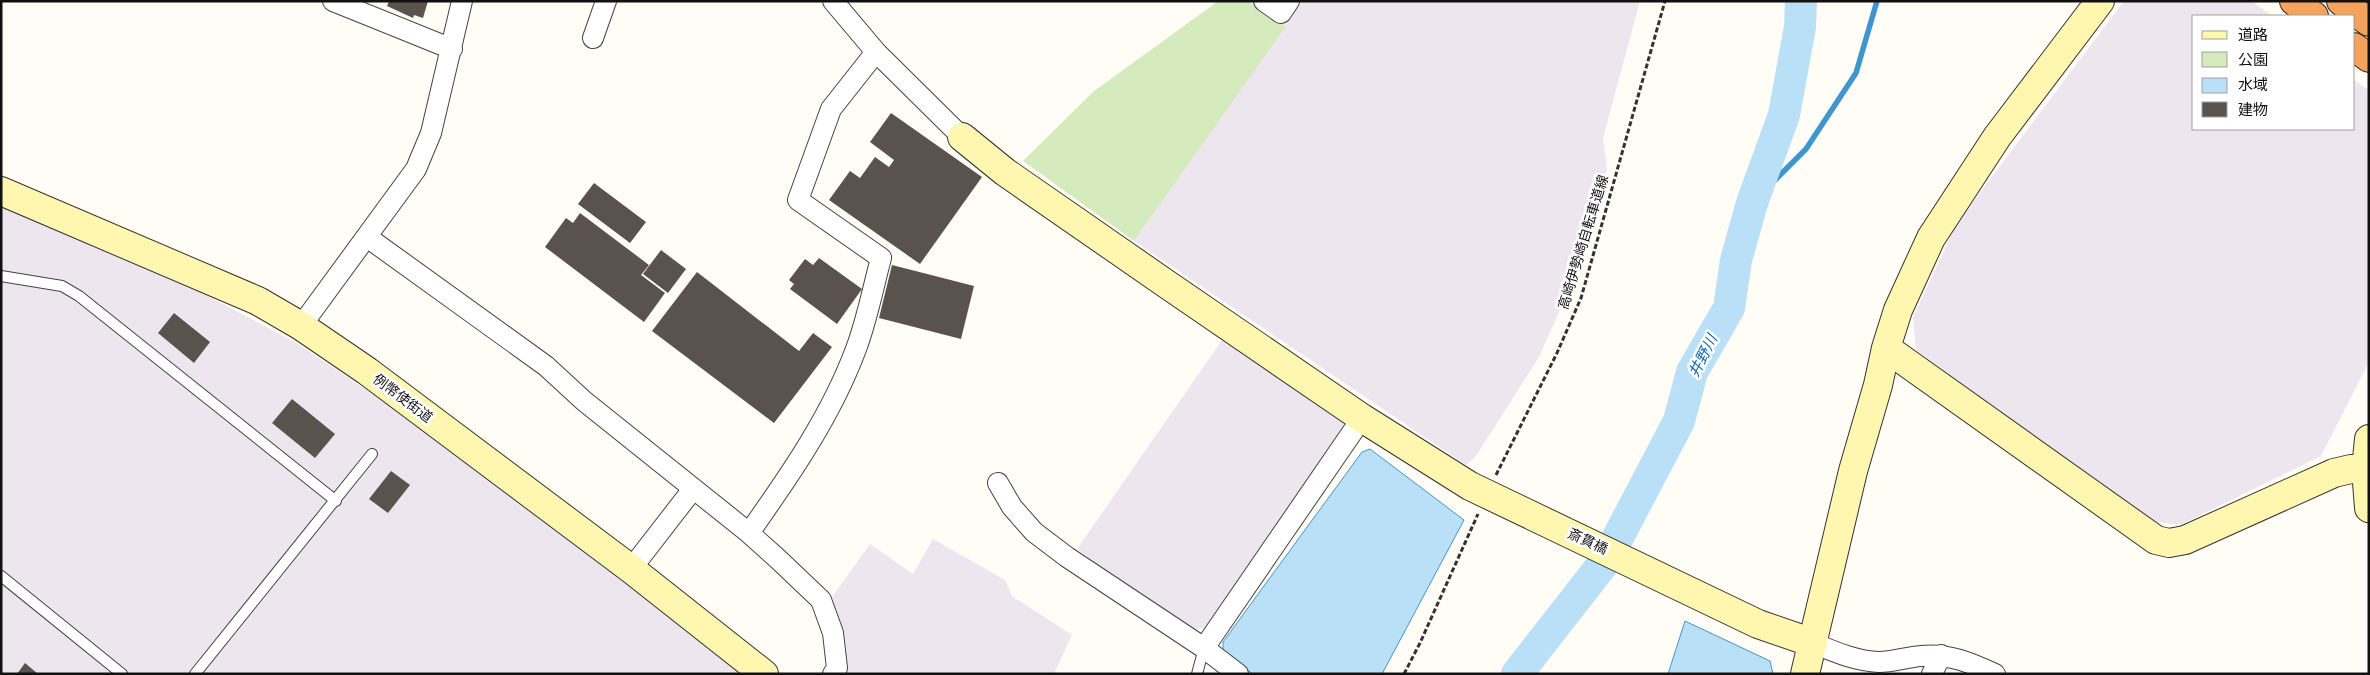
<svg xmlns="http://www.w3.org/2000/svg" width="2370" height="675" font-family="'Playfair Display','Noto Sans JP',serif">
<rect width="100%" height="100%" fill="#fffdf5"/>
<path fill="#eee6ef" d="M1302,1H1640L1603,138L1607,169L1578,269L1539,357L1476,456L1466,465L1134,241Z
M2124,1H2252L2272,16H2194V129H2354V80L2369,90V362L2321,456L2180,525L2148,521L1916,350L1913,317L1957,223Z
M1,206L204,294L293,341L429,431L750,674H1Z
M1227,333L1341,410L1344,428L1205,628L1190,630L1077,549Z
M933,539L1005,580L1012,596L1072,635L1054,674H840L830,600L870,544L913,574Z"/>
<path fill="#d5ebbd" d="M1222,1H1248L1286,26L1134,241L1023,161L1094,91L1217,2Z"/>
<path fill="#b9e0f7" stroke="#3f96cf" d="M1370,449L1464,520L1382,674H1253L1223,654V642L1362,452Z
M1685,621L1770,661L1773,674H1668Z"/>
<g fill="none" stroke-linecap="round" stroke-linejoin="round">
<path stroke="#3f96cf" stroke-width="5.5" d="M1752,203L1806,149L1856,73L1877,1"/>
<path stroke="#b9e0f7" stroke-width="32" d="M1517,674L1606,560L1679,421L1692,372L1729,308L1736,260L1752,203L1784,115L1800,27L1801,1"/>
</g>
<path fill="#5a524d" d="M389,1H428L423,18L414,15L413,18L387,6Z
M891,113L982,177L920,264L829,200L850,171L860,178L875,157L889,167L894,160L870,142Z
M594,183L646,222L630,243L578,204Z
M580,213L649,265L641,275L665,293L644,322L545,247L566,218L573,223Z
M661,250L686,269L668,293L643,274Z
M819,258L862,289L837,324L790,289L794,284L789,280L805,259L813,265Z
M892,265L974,286L961,339L879,318Z
M697,272L799,351L813,333L832,347L774,423L652,331Z
M174,313L210,342L194,363L158,333Z
M292,399L335,434L315,458L272,423Z
M391,471L410,485L388,513L369,499Z
M25,663L38,674H17Z"/>
<g fill="none" stroke-linecap="round" stroke-linejoin="round">
<g stroke="#444" stroke-width="12">
<path id="lane" d="M1,276L62,286L79,296L336,501
M1,576L122,674
M195,674L372,454
M1197,674L1204,648"/>
</g>
<g stroke="#444" stroke-width="22">
<path id="street" d="M333,1L452,49
M833,1L876,52L962,137
M1264,1L1281,13L1289,1
M593,38L606,1
M367,237L546,366L584,401L749,533L779,560L821,600L833,633L837,668L833,674
M301,326L416,169L431,133L462,1
M998,483L1012,507L1034,532L1067,557L1204,648L1238,674
M749,533C790,475 831,416 856,349C867,320 873,288 881,258L798,200L831,109L876,52
M631,569L693,489
M1813,643C1835,652 1855,661 1879,662C1893,662 1907,657 1921,656C1949,653 1971,663 1995,674
M1204,648L1362,418
M1932,674L1941,655"/>
</g>
<g stroke="#333" stroke-width="30">
<path id="secondary" d="M962,137L1005,172L1165,283L1362,418L1470,486L1758,624L1813,643
M1,191L258,301L301,326L367,371L631,569L764,674
M1886,348L2156,540L2169,543L2185,540L2334,473L2351,469H2366
M2369,439L2366,469L2369,508
M1805,674L1853,471L1878,385L1886,348L1898,310L1931,238L1997,137L2100,1"/>
</g>
<g stroke="#222" stroke-width="30">
<path id="highway" d="M2294,1L2314,16
M2341,1L2369,22
M2354,47L2369,58"/>
</g>
<path stroke="#333" stroke-width="3" stroke-dasharray="5 2.5" stroke-linecap="butt" d="M1496,475L1557,353L1581,298L1665,1
M1404,674L1420,643L1478,514"/>
<use href="#lane" stroke="#fff" stroke-width="10"/>
<use href="#street" stroke="#fff" stroke-width="20"/>
<use href="#secondary" stroke="#fff6b0" stroke-width="28"/>
<use href="#highway" stroke="#f5a25d" stroke-width="28"/>
</g>
<g text-anchor="middle" stroke-width="5" stroke-linejoin="round" paint-order="stroke">
<g font-size="14" fill="#111" stroke="#fff">
<text transform="translate(1583 242) rotate(-73)" y="5">高崎伊勢崎自転車道線</text>
<text transform="translate(403 398) rotate(37)" y="5">例幣使街道</text>
<text transform="translate(1588 541) rotate(25)" y="5">斎貫橋</text>
</g>
<g font-size="15" font-style="italic" fill="#1768a6" stroke="#fff">
<text transform="translate(1703 356) rotate(-63)" y="5">井野川</text>
</g>
</g>
<rect width="2370" height="675" fill="none" stroke="#111111" stroke-width="5"/>
<rect x="2192" y="15" width="162" height="115" fill="#ffffff" stroke="#a0a0a0"/>
<rect x="2202" y="31" width="25" height="8" fill="#fff6b0" stroke="#a0a0a0"/>
<text x="2238" y="40" font-size="15" fill="#111111">道路</text>
<rect x="2202" y="52" width="25" height="15" fill="#d5ebbd" stroke="#a0a0a0"/>
<text x="2238" y="65" font-size="15" fill="#111111">公園</text>
<rect x="2202" y="78" width="25" height="15" fill="#b9e0f7" stroke="#a0a0a0"/>
<text x="2238" y="90" font-size="15" fill="#111111">水域</text>
<rect x="2202" y="102" width="25" height="15" fill="#5a524d" stroke="#a0a0a0"/>
<text x="2238" y="115" font-size="15" fill="#111111">建物</text>
</svg>
